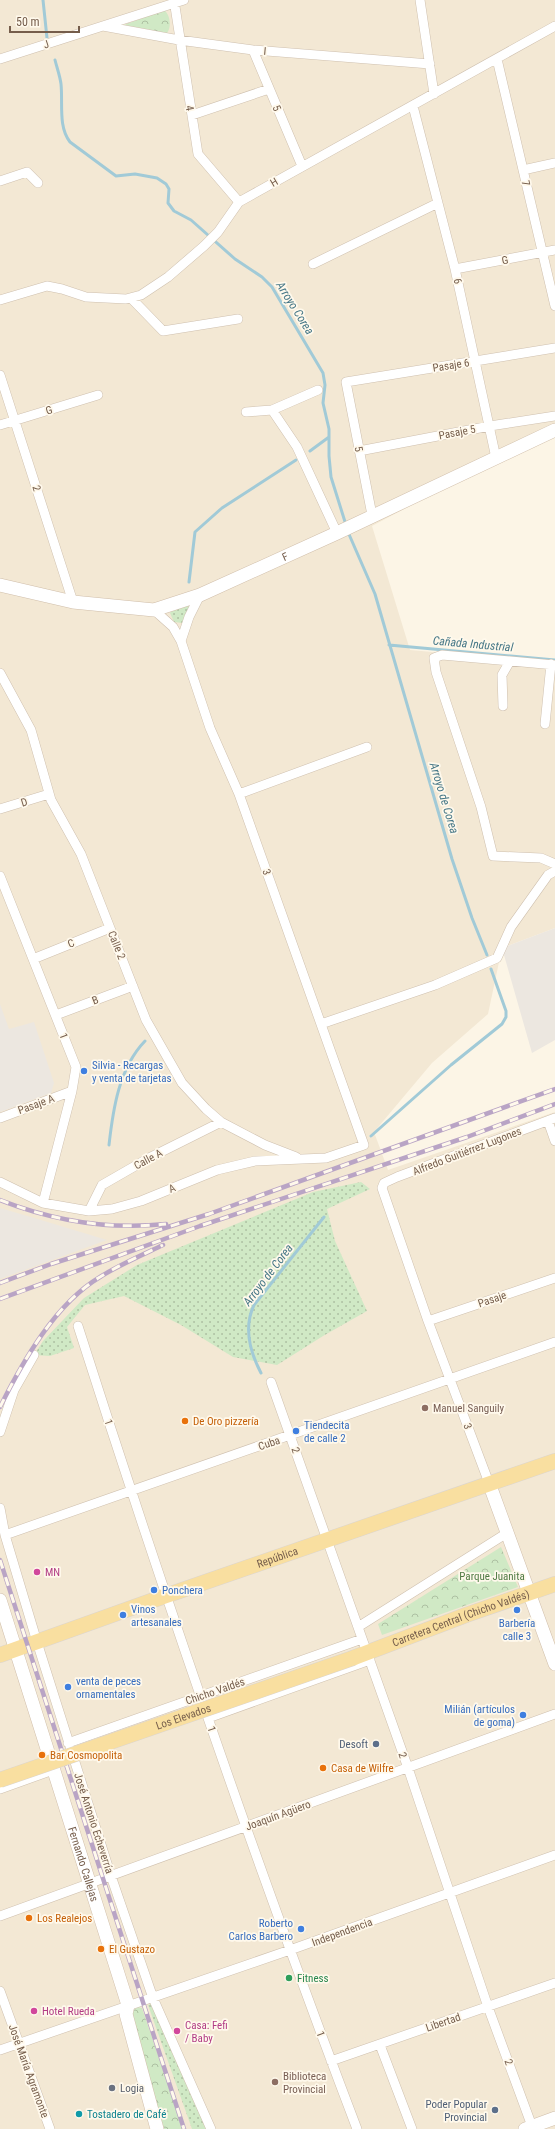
<svg xmlns="http://www.w3.org/2000/svg" width="555" height="2129" font-family="'Roboto Condensed',sans-serif">
<defs>
<pattern id="grass-dots" width="8" height="8" patternUnits="userSpaceOnUse"><rect width="8" height="8" fill="#d0e9c5"/><path d="M2 2h.1M6 6h.1" fill="none" stroke="#adc0a2" stroke-width="1.8" stroke-linecap="round"/></pattern>
<pattern id="park-crowns" width="20" height="18" patternUnits="userSpaceOnUse"><rect width="20" height="18" fill="#d0e9c5"/><path d="M2 6a3 3 0 1 1 6 0M12 15a3 3 0 1 1 6 0" fill="none" stroke="#adc0a2"/></pattern>
</defs>
<rect width="100%" height="100%" fill="#fcf5e6"/>
<path fill="#f3e8d4" d="M0,0H555V429L372,526L410,650L555,663V928L502,948L488,1014L432,1063L374,1132L388,1170L555,1112V2129H0Z"/>
<path fill="#ece7e0" d="M555,928V1040L532,1053L502,948Z
M0,1004L9,1029L34,1022L54,1083L51,1093L0,1112Z
M0,1208L41,1220L107,1240L0,1279Z"/>
<path fill="url(#grass-dots)" d="M191,605L185,622L182,623L174,622L170,613L171,611Z
M361,1182L370,1189L327,1209L335,1241L367,1311L323,1336L277,1365L233,1357L181,1325L124,1296L85,1305L67,1327L74,1348L50,1356L34,1355L43,1341L84,1298L137,1265L313,1192Z
M151,2004L207,2129H192L148,2005Z"/>
<path fill="url(#park-crowns)" d="M164,10C170,14 172,27 167,33L124,25Z
M501,1547L518,1587L382,1635L378,1624Z
M138,2007L142,2008L183,2129H164L131,2014L132,2011Z"/>
<g fill="none" stroke-linecap="round" stroke-linejoin="round">
<path stroke="#a1cad7" stroke-width="3" d="M43,0L47,38
M55,60C57,68 60,76 61,84C63,103 58,127 70,142L116,176L135,174L157,178L166,184L169,189L168,203L174,211L191,220L235,259L262,277L272,287L323,373L325,385L323,403L329,429V456L331,477L346,525
M310,451L329,437
M348,532L375,594L452,859L472,918L487,955
M189,582L195,532L222,508L296,460
M389,645L555,660
M371,1136L451,1065L502,1024L506,1017V1011L491,969
M109,1145C113,1109 119,1068 145,1041
M261,1373C250,1352 243,1328 254,1305L324,1217"/>
<g stroke="#cfc0af" stroke-width="10">
<path id="street" d="M174,0L198,154L239,202
M420,0L434,94
M103,26L179,40L253,50L430,64
M253,50L302,166
M0,59L184,0
M497,59L555,306
M413,106L455,269L496,458
M192,115L269,89
M523,170L555,163
M0,181L27,172L38,183
M313,264L438,203
M455,269L555,250
M131,298L163,331L238,319
M0,300L47,286L62,289L86,297L126,299L141,295L168,277L204,246L218,232L239,202L555,26
M0,375L73,602
M272,410L297,447L337,533
M246,412L272,410L318,390
M0,425L98,395
M359,451L490,426L555,416
M372,515L346,382L555,348
M181,641L189,617L200,595
M555,665L442,655L434,658L436,672L481,807L493,856L541,858L555,864
M0,673L31,730L51,800L81,854L146,1020L182,1083L206,1109L221,1122L265,1145L296,1157
M503,706L502,675L510,661
M545,724L551,664
M239,794L367,747
M0,809L49,794
M0,876L76,1067L72,1091L43,1203
M33,959L110,928
M56,1015L133,986
M321,1024L435,985L497,958L511,927L548,875L555,871
M0,1118L72,1091
M548,1121L555,1141
M0,1182L43,1203L89,1211L112,1209L141,1201L217,1170L255,1161L326,1158L364,1145L239,794L210,728L181,641L173,627L154,610
M89,1211L102,1185L149,1158L221,1122
M428,1321L555,1278
M78,1326C164,1596 256,1864 357,2129
M271,1382L408,1768L488,2007L533,2129
M0,1432L14,1390L34,1355
M489,1483L428,1321L382,1188L384,1183L397,1177L555,1118
M0,1508L5,1535L37,1642L111,1876L153,1998L211,2129
M5,1535L555,1342
M358,1627L507,1533
M208,1718L370,1660
M68,1743L362,1639
M0,1789L53,1770
M0,1916L555,1714
M0,1991L50,2129
M380,2045L412,2129
M0,2050L290,1950L555,1855
M331,2061L555,1983"/>
</g>
<g stroke="#d0beaa" stroke-width="14">
<g id="secondary">
<path id="s1" d="M0,585L73,602L154,610L200,595L337,533L555,430"/>
<path d="M489,1483L555,1664"/>
<path id="s2" d="M0,1600L128,2005L126,2014L157,2129"/>
<path d="M525,2129L555,2118"/>
</g>
</g>
<g stroke="#dbd5d0" stroke-width="16">
<g id="primary">
<path id="s3" d="M0,1655L165,1596L555,1461"/>
<path id="s4" d="M353,1658L466,1615L555,1584"/>
</g>
</g>
<use href="#street" stroke="#fff" stroke-width="9"/>
<use href="#secondary" stroke="#fff" stroke-width="13"/>
<use href="#primary" stroke="#f9dfa0" stroke-width="15"/>
<g stroke="#b9a4c5" stroke-width="4.5">
<path id="rail" d="M0,1200C54,1221 109,1230 166,1224
M0,1283L51,1264L209,1214L555,1089
M0,1299L200,1226L467,1137L555,1104
M0,1407C23,1361 55,1304 100,1277C119,1265 142,1255 163,1245
M0,1560L184,2129"/>
</g>
<use href="#rail" stroke="#fff9ec" stroke-width="3" stroke-dasharray="9" stroke-linecap="butt"/>
<g stroke="#dbd5d0" stroke-width="16" stroke-linecap="butt">
<g id="primary-bridge">
<path id="s5" d="M0,1780L353,1658"/>
</g>
</g>
<use href="#primary-bridge" stroke="#f9dfa0" stroke-width="15"/>
</g>
<g fill="#3f7fe0" stroke="#fff9ec" stroke-width="1.5">
<circle cx="84" cy="1071" r="4"/>
<circle cx="296" cy="1431" r="4"/>
<circle cx="154" cy="1590" r="4"/>
<circle cx="517" cy="1610" r="4"/>
<circle cx="123" cy="1615" r="4"/>
<circle cx="68" cy="1687" r="4"/>
<circle cx="523" cy="1715" r="4"/>
<circle cx="301" cy="1929" r="4"/>
</g>
<g fill="#8d6e63" stroke="#fff9ec" stroke-width="1.5">
<circle cx="425" cy="1408" r="4"/>
<circle cx="275" cy="2082" r="4"/>
</g>
<g fill="#e8710a" stroke="#fff9ec" stroke-width="1.5">
<circle cx="185" cy="1421" r="4"/>
<circle cx="42" cy="1755" r="4"/>
<circle cx="323" cy="1768" r="4"/>
<circle cx="29" cy="1918" r="4"/>
<circle cx="101" cy="1949" r="4"/>
</g>
<g fill="#d1479c" stroke="#fff9ec" stroke-width="1.5">
<circle cx="37" cy="1572" r="4"/>
<circle cx="34" cy="2011" r="4"/>
<circle cx="177" cy="2031" r="4"/>
</g>
<g fill="#5c6f8a" stroke="#fff9ec" stroke-width="1.5">
<circle cx="376" cy="1744" r="4"/>
<circle cx="495" cy="2110" r="4"/>
</g>
<circle fill="#2e9e5b" stroke="#fff9ec" stroke-width="1.5" cx="289" cy="1978" r="4"/>
<circle fill="#6b7280" stroke="#fff9ec" stroke-width="1.5" cx="112" cy="2088" r="4"/>
<circle fill="#0f9aa8" stroke="#fff9ec" stroke-width="1.5" cx="79" cy="2114" r="4"/>
<g text-anchor="middle" stroke-width="3.5" stroke-linejoin="round" paint-order="stroke">
<g font-size="11" fill="#755d4b" stroke="#fff9ec">
<text transform="translate(46 44) rotate(-18)" y="4">J</text>
<text transform="translate(265 51) rotate(5)" y="4">I</text>
<text transform="translate(190 108) rotate(80)" y="4">4</text>
<text transform="translate(277 108) rotate(67)" y="4">5</text>
<text transform="translate(274 182) rotate(-30)" y="4">H</text>
<text transform="translate(526 183) rotate(77)" y="4">7</text>
<text transform="translate(505 260) rotate(-11)" y="4">G</text>
<text transform="translate(458 281) rotate(77)" y="4">6</text>
<text transform="translate(451 365) rotate(-9)" y="4">Pasaje 6</text>
<text transform="translate(49 410) rotate(-17)" y="4">G</text>
<text transform="translate(457 432) rotate(-11)" y="4">Pasaje 5</text>
<text transform="translate(359 449) rotate(79)" y="4">5</text>
<text transform="translate(37 488) rotate(72)" y="4">2</text>
<text dy="4" stroke="none"><textPath href="#s1" startOffset="298">F</textPath></text>
<text transform="translate(24 802) rotate(-17)" y="4">D</text>
<text transform="translate(267 872) rotate(70)" y="4">3</text>
<text transform="translate(71 943) rotate(-22)" y="4">C</text>
<text transform="translate(117 945) rotate(68)" y="4">Calle 2</text>
<text transform="translate(95 1000) rotate(-21)" y="4">B</text>
<text transform="translate(64 1036) rotate(70)" y="4">1</text>
<text transform="translate(36 1104) rotate(-20)" y="4">Pasaje A</text>
<text transform="translate(467 1151) rotate(-21)" y="4">Alfredo Guitiérrez Lugones</text>
<text transform="translate(148 1159) rotate(-28)" y="4">Calle A</text>
<text transform="translate(172 1188) rotate(-22)" y="4">A</text>
<text transform="translate(492 1299) rotate(-19)" y="4">Pasaje</text>
<text transform="translate(109 1422) rotate(72)" y="4">1</text>
<text transform="translate(468 1426) rotate(69)" y="4">3</text>
<text transform="translate(269 1443) rotate(-19)" y="4">Cuba</text>
<text transform="translate(296 1450) rotate(71)" y="4">2</text>
<text dy="4" stroke="none"><textPath href="#s3" startOffset="294">República</textPath></text>
<text dy="4" stroke="none"><textPath href="#s4" startOffset="115">Carretera Central (Chicho Valdés)</textPath></text>
<text transform="translate(215 1691) rotate(-19)" y="4">Chicho Valdés</text>
<text dy="4" stroke="none"><textPath href="#s5" startOffset="194">Los Elevados</textPath></text>
<text transform="translate(212 1729) rotate(71)" y="4">1</text>
<text transform="translate(403 1755) rotate(71)" y="4">2</text>
<text transform="translate(278 1815) rotate(-20)" y="4">Joaquín Agüero</text>
<text transform="translate(94 1823) rotate(72)" y="4">José Antonio Echeverría</text>
<text dy="4" stroke="none"><textPath href="#s2" startOffset="277">Fernando Callejas</textPath></text>
<text transform="translate(342 1932) rotate(-20)" y="4">Independencia</text>
<text transform="translate(443 2022) rotate(-19)" y="4">Libertad</text>
<text transform="translate(321 2034) rotate(70)" y="4">1</text>
<text transform="translate(509 2062) rotate(70)" y="4">2</text>
<text transform="translate(29 2071) rotate(70)" y="4">José María Agramonte</text>
</g>
<g font-size="11" fill="#366cbe" stroke="#fff9ec" text-anchor="start">
<text x="92" y="1069">Silvia - Recargas<tspan x="92" dy="13">y venta de tarjetas</tspan></text>
<text x="304" y="1429">Tiendecita<tspan x="304" dy="13">de calle 2</tspan></text>
<text x="162" y="1594">Ponchera</text>
<text x="131" y="1613">Vinos<tspan x="131" dy="13">artesanales</tspan></text>
<text x="517" y="1627" text-anchor="middle">Barbería<tspan x="517" dy="13">calle 3</tspan></text>
<text x="76" y="1685">venta de peces<tspan x="76" dy="13">ornamentales</tspan></text>
<text x="515" y="1713" text-anchor="end">Milián (artículos<tspan x="515" dy="13">de goma)</tspan></text>
<text x="293" y="1927" text-anchor="end">Roberto<tspan x="293" dy="13">Carlos Barbero</tspan></text>
</g>
<g font-size="11" fill="#785e54" stroke="#fff9ec" text-anchor="start">
<text x="433" y="1412">Manuel Sanguily</text>
<text x="283" y="2080">Biblioteca<tspan x="283" dy="13">Provincial</tspan></text>
</g>
<g font-size="11" fill="#c56008" stroke="#fff9ec" text-anchor="start">
<text x="193" y="1425">De Oro pizzería</text>
<text x="50" y="1759">Bar Cosmopolita</text>
<text x="331" y="1772">Casa de Wilfre</text>
<text x="37" y="1922">Los Realejos</text>
<text x="109" y="1953">El Gustazo</text>
</g>
<g font-size="11" fill="#b23c85" stroke="#fff9ec" text-anchor="start">
<text x="45" y="1576">MN</text>
<text x="42" y="2015">Hotel Rueda</text>
<text x="185" y="2029">Casa: Fefi<tspan x="185" dy="13">/ Baby</tspan></text>
</g>
<g font-size="11" fill="#4f7a43" stroke="#fff9ec">
<text x="492" y="1580">Parque Juanita</text>
</g>
<g font-size="11" fill="#4e5e75" stroke="#fff9ec" text-anchor="end">
<text x="368" y="1748">Desoft</text>
<text x="487" y="2108">Poder Popular<tspan x="487" dy="13">Provincial</tspan></text>
</g>
<g font-size="11" fill="#27864d" stroke="#fff9ec" text-anchor="start">
<text x="297" y="1982">Fitness</text>
</g>
<g font-size="11" fill="#5b616d" stroke="#fff9ec" text-anchor="start">
<text x="120" y="2092">Logia</text>
</g>
<g font-size="11" fill="#0d838f" stroke="#fff9ec" text-anchor="start">
<text x="87" y="2118">Tostadero de Café</text>
</g>
<g font-size="12" font-style="italic" fill="#467787" stroke="#fff9ec">
<text transform="translate(295 308) rotate(58)" y="4">Arroyo Corea</text>
<text transform="translate(473 644) rotate(5)" y="4">Cañada Industrial</text>
<text transform="translate(444 798) rotate(73)" y="4">Arroyo de Corea</text>
<text transform="translate(268 1275) rotate(-53)" y="4">Arroyo de Corea</text>
</g>
</g>
<path d="M10 26v6h69v-6" fill="none" stroke="#755d4b" stroke-width="2"/>
<text x="16" y="26" font-size="12" fill="#755d4b" stroke="#fff9ec" stroke-width="3" paint-order="stroke">50 m</text>
</svg>
